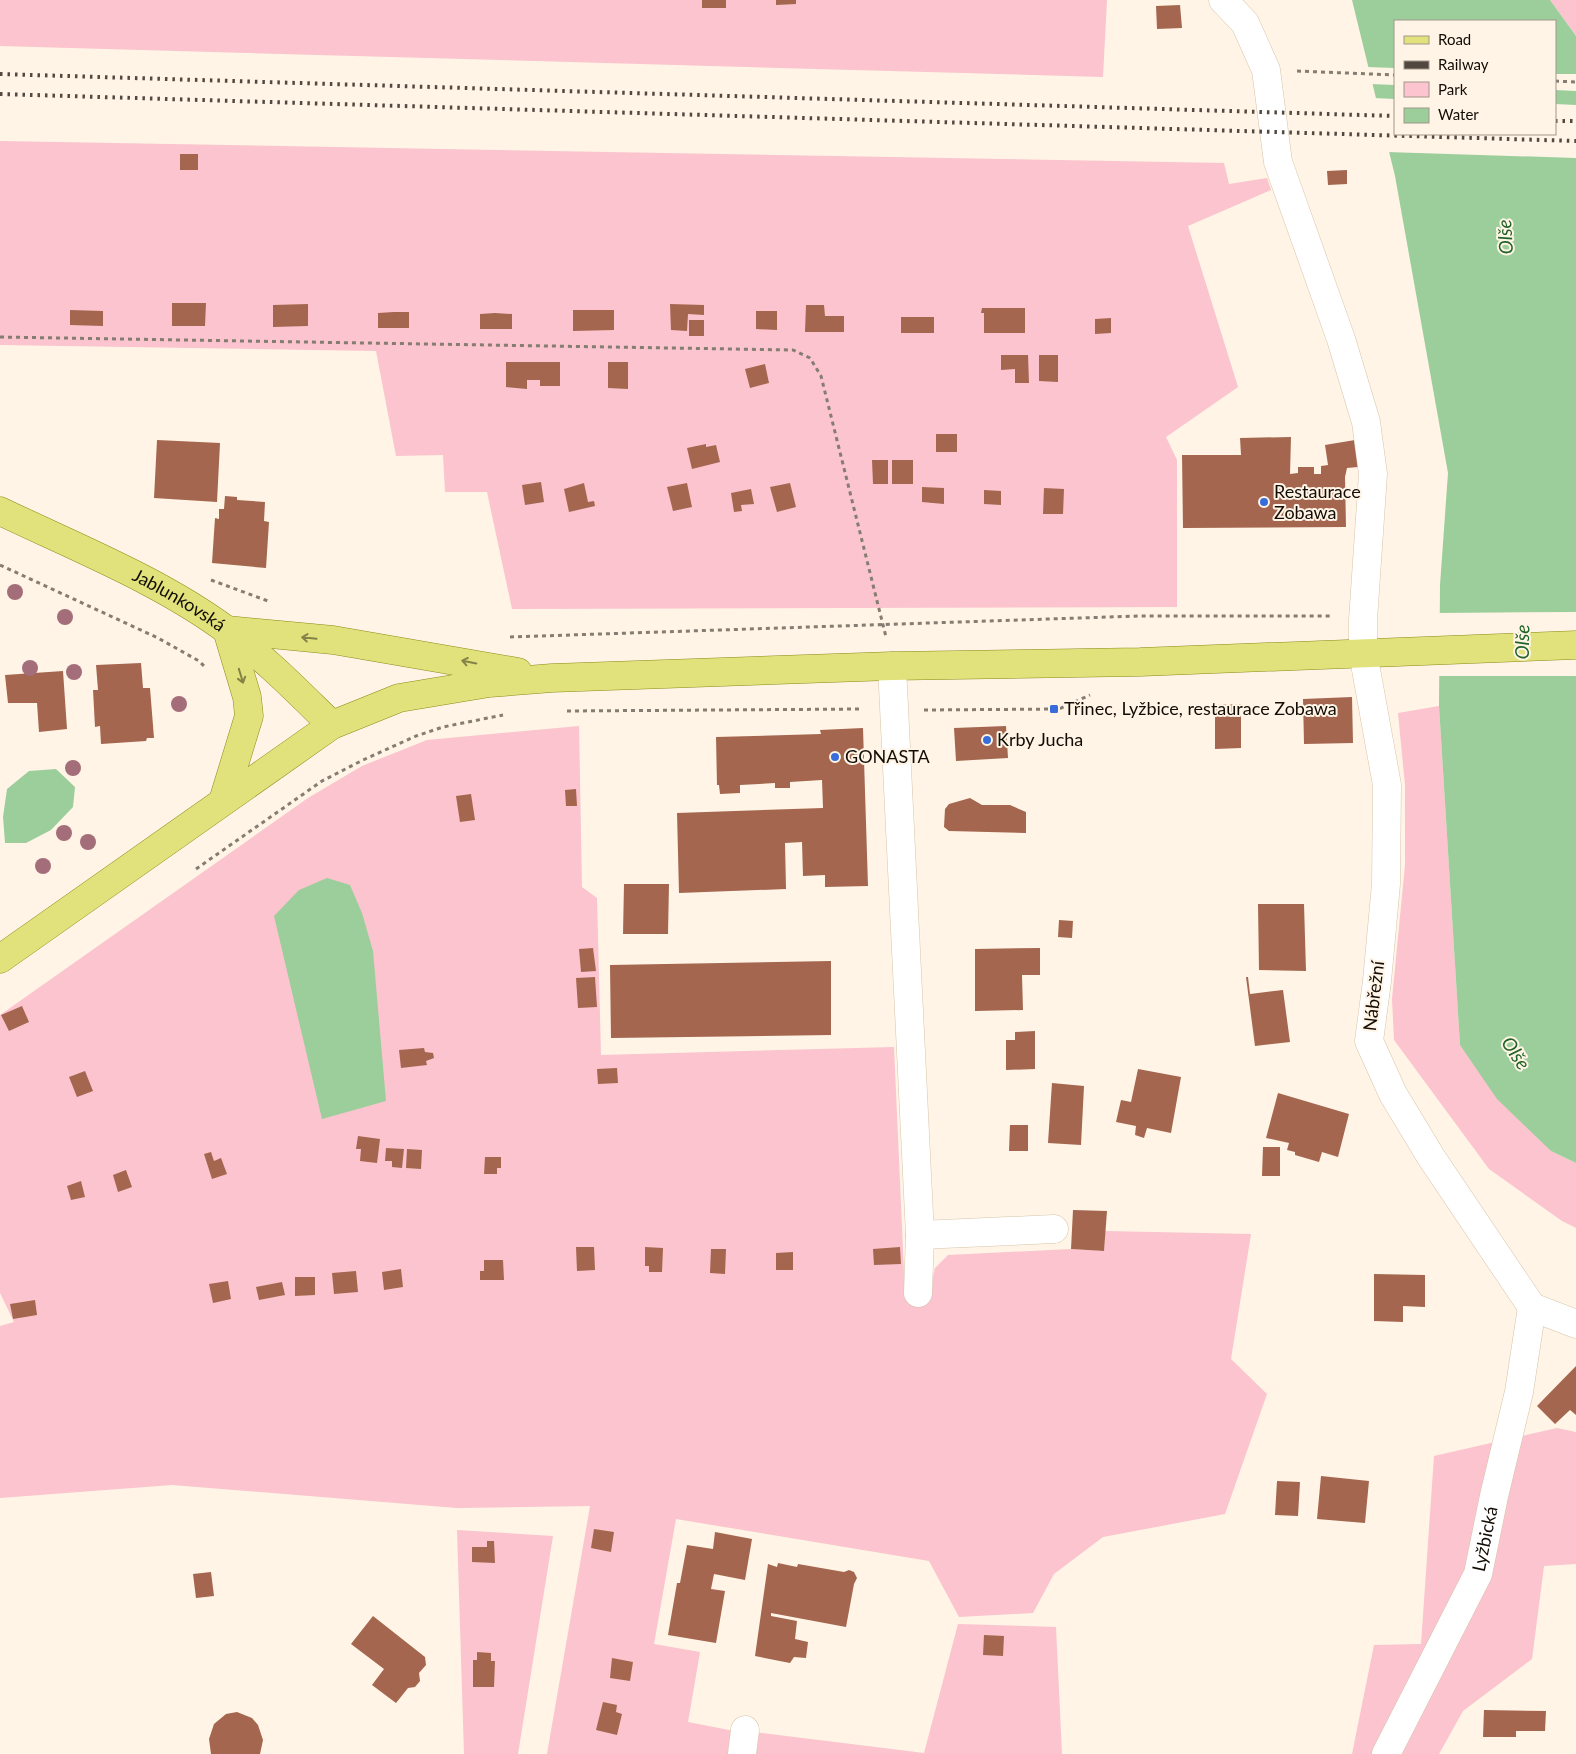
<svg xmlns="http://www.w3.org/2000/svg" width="1576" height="1754" font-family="Lato,sans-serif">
<rect width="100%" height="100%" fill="#fff4e5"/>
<path fill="#fbc4ce" d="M0,0H1107L1103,77L0,46Z
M1550,0H1576V36Z
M0,141L1224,163L1229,184L1267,178L1271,190L1188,226L1238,387L1166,437L1177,460V607L512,609L487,492H445L443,455L396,456L376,351L0,345Z
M1439,706L1460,1045L1551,1151L1576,1163V1228L1562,1221L1489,1169L1394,1040L1392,999L1405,865V785L1398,713Z
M579,726L582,887L597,898L601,1055L894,1047L905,1295L928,1299L935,1268L948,1255L1071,1249L1104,1251L1105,1231L1251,1234L1231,1359L1267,1394L1225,1514L1103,1537L1054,1574L1033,1613L959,1617L929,1561L676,1519L654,1644L700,1652L688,1722L734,1731L732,1754H547L590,1506L457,1508L172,1485L0,1498V1326L14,1322L0,1293V1015L308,798L362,766L427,740Z
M1557,1428L1576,1432V1564L1544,1566L1532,1659L1463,1711L1439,1754H1352L1374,1645L1421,1644L1434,1456Z
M457,1530L553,1536L518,1754H464Z
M958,1624L1056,1627L1062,1754H751L753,1732L924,1753Z"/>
<path fill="#9bce9b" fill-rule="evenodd" d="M1352,0H1550L1576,36V1163L1551,1151L1497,1099L1460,1045L1439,706L1440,585L1448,473L1395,176ZM1395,21H1555V134H1395Z
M56,769L75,787L73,807L51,830L26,843H5L3,817L7,789L29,771Z
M327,878L350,885L362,913L373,951L386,1101L322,1119L274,916L299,890Z"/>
<path fill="#fff4e5" d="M1366,67L1395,68V85L1370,84Z
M1555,74H1576V91L1555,90Z
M1374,98L1395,99V134H1555V104L1576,105V158L1387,152Z
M1576,612V676H1437V613Z"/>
<path fill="#a4664f" d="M702,0H726V8H702Z
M776,0H796V4L776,5Z
M1180,5L1182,28L1157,29L1156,6Z
M180,154H198V170H180Z
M1347,170V184L1328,185L1327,171Z
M172,303H206L205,326H172Z
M308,304V326L273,327V305Z
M670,304L704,305V315L688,314L687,331L671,330Z
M806,305H824L825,316H844V332H805Z
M982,308H1025V333H984V313H981Z
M70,310L103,311V326L70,325Z
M573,310H614V330L573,331Z
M756,311H777V330L756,329Z
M394,312H409V328H378V313Z
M495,313L512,314V329H480V314Z
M901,317H934V333H901Z
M1111,318V333L1095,334V319Z
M689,320H704V336H689Z
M1001,355H1028L1029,383H1015V369L1001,370Z
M1039,355H1058V382L1039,381Z
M506,362H560V386H540V380H527V389L506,387Z
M608,362H628V389L608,388Z
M765,364L769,383L750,388L745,369Z
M936,434H957V452H936Z
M1291,437L1290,474L1298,473V467H1314V474H1321V466L1328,465L1325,445L1355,440L1358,467L1347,468L1345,477L1346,527L1183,528L1182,455H1241L1240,438Z
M157,440L220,443L217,502L154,498Z
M706,444V447L716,445L720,462L692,469L687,448Z
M872,460H888V484H873Z
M892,460H913V484H892Z
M541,482L544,502L525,505L522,485Z
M584,483L588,502L594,501L595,506L569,512L564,489Z
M687,483L692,507L673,511L667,487Z
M790,483L796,507L777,512L770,487Z
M922,487L944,488V504L922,502Z
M1044,488L1064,489L1063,514H1043Z
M751,489L754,504L741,505L742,511L734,512L731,493Z
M984,490L1001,491V505L984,504Z
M225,496L237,497V500L265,502L264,521L269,522L266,568L212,563L215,518L219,519V509H224Z
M141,663L143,688H150L154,738H147L146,741L101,744L100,726L95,727L93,690H98L96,665Z
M63,671L67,729L39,732L37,703H8L5,675Z
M1352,697L1353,743L1304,744L1303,699Z
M1241,704V748L1215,749V705Z
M1006,726L1008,758L956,761L954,728Z
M863,728L868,886L825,887V875L803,876L802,842L785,843L786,889L679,893L677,813L823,808L822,780L790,782V788H775V783L740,785V793L720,794L719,785H717L716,737L821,734L820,730Z
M576,789L577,806H566L565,790Z
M471,794L475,820L460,822L456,796Z
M970,798L982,805H1010L1026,812V833L949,831L944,827L945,809L949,804Z
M624,884H669L668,934H623Z
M1258,904H1304L1306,971L1259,970Z
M1059,920L1073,921L1072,938L1058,937Z
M593,948L596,971L581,972L579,949Z
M1040,948V975H1022L1023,1010L975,1011V949Z
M831,961V1035L611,1038L610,965Z
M595,977L597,1007L578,1008L576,978Z
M1246,977H1248L1250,994L1283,990L1290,1042L1255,1046Z
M22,1006L29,1022L9,1031L1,1015Z
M1035,1031V1069L1006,1070V1040H1015V1032Z
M424,1048L425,1052L433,1053L434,1058L426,1061L427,1065L401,1068L399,1050Z
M617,1068L618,1083L598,1084L597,1069Z
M1138,1069L1181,1077L1171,1133L1147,1128L1144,1138L1135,1135L1136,1126L1116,1122L1121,1100L1131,1102Z
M85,1071L93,1091L77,1097L69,1077Z
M1052,1083L1084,1086L1081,1145L1048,1143Z
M1278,1093L1349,1114L1338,1157L1322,1152L1319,1162L1295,1155V1152L1287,1150L1289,1143L1266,1138Z
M1010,1125H1028V1151H1009Z
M358,1136L380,1139L377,1163L360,1161L361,1149H356Z
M1263,1147H1280V1176H1262Z
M386,1148L404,1149L402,1168L392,1167V1161H385Z
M407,1149L422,1150L421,1169L406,1168Z
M211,1152L214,1161L221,1158L227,1174L212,1179L204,1154Z
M485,1157H501V1168H497V1174H484Z
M126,1170L132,1187L118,1192L113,1175Z
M81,1181L85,1197L71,1200L67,1186Z
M1073,1210L1107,1211L1104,1251L1071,1249Z
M576,1247H594L595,1270L577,1271Z
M645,1247L663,1248L662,1272H649V1266H645Z
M900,1247L901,1264L874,1265L873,1249Z
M711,1249H726L725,1274L710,1273Z
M793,1252V1270H776V1253Z
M484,1260H503L504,1280H480V1271H484Z
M401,1269L403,1287L384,1290L382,1272Z
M356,1271L358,1292L334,1294L332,1273Z
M1374,1274L1425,1275V1307L1403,1306V1322L1374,1321Z
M295,1277H315V1295L295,1296Z
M228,1281L231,1299L213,1303L209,1284Z
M282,1282L285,1295L259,1300L256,1287Z
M35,1300L37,1315L13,1319L10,1304Z
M1576,1366V1415L1570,1410L1555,1424L1537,1406Z
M1321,1476L1369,1481L1365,1523L1317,1519Z
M1277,1481L1300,1482L1298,1516L1275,1515Z
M594,1529L614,1532L611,1552L591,1548Z
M715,1532L752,1539L745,1580L714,1574L711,1589L725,1591L716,1643L668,1635L677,1583H680L687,1545L713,1549Z
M487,1541H494L495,1563L472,1562V1547H487Z
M778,1563L797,1567L798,1564L844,1572L849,1570L854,1572L857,1578L854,1584L846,1627L771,1613V1616L797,1621L795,1639L808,1642L806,1658L794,1657L790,1663L755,1656L768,1564L777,1567Z
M211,1572L214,1596L196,1598L193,1574Z
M373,1616L425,1657L426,1665L419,1673L420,1681L415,1687L408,1688L396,1703L372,1685L384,1669L351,1644Z
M984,1635L1004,1636L1003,1656L983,1655Z
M477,1652L491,1653V1661H495L494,1687H473V1660H477Z
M612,1658L633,1662L630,1681L610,1678Z
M603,1702L617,1705L616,1712L622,1714L617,1735L596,1730Z
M1484,1710L1546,1711L1545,1731H1516V1737H1483Z
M237,1712L252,1718L258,1725L263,1740L260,1754H211L209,1739L214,1724L226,1714Z"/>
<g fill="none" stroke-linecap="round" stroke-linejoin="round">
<g stroke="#d6c5ac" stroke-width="29">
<g id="minor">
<path d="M1223,0L1245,23L1266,70L1278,162L1341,339L1366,422L1373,474L1363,620V653L1387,785L1386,884L1377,981L1369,1041L1393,1094L1431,1157L1532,1307L1576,1324"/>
<path d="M892,666L920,1235L918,1293"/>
<path d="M920,1235L1054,1229"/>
<path d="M742,1754L745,1730"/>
<path id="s1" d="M1386,1754L1478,1574L1494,1496L1519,1392L1532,1307"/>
</g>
</g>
<g stroke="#8c8a19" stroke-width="29">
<g id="major">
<path id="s2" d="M0,511C75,547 161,581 228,631C266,659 298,692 332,725"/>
<path d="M227,630L333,640L518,672"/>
<path d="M223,801L249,716L247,697L227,630"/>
<path d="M0,959L332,725L399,698L489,683L552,678L892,666L1140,662L1576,645"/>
</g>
</g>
<path stroke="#857d72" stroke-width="3" stroke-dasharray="4 4" stroke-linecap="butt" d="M1297,71L1395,75
M1555,81L1576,82
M0,337L793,350L810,358L821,376L886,637
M0,565L158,638L199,661L205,667
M211,580L268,601
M510,637L1139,616H1333
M924,710L1059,709L1090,695
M567,711L863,709
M196,869L322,781L363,760L416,736L443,727L503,715"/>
<use href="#minor" stroke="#fff" stroke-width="28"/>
<use href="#major" stroke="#e1e27c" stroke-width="28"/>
<path stroke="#514940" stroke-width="4" stroke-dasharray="2.5 5" stroke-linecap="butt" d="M0,74L1395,116
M0,94L1576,141
M1555,121H1576"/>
</g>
<g fill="#a36e7a">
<circle cx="15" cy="592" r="8"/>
<circle cx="65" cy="617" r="8"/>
<circle cx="30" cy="668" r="8"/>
<circle cx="74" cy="672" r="8"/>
<circle cx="179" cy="704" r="8"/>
<circle cx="73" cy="768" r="8"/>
<circle cx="64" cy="833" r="8"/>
<circle cx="88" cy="842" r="8"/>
<circle cx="43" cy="866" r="8"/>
</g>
<defs><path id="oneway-shaft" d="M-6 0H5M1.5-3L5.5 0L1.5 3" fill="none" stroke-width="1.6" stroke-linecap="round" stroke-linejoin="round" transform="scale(1.25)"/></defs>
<g stroke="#848246">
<use href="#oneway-shaft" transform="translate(309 638) rotate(-174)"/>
<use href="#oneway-shaft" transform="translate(469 662) rotate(-169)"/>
<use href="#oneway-shaft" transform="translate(241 676) rotate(73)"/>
</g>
<g fill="#376cdb" stroke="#fff4e5" stroke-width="2">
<circle cx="1264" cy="502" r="5"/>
<rect x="1049" y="704" width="10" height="10" rx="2.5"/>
<circle cx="987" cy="740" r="5"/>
<circle cx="835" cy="757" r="5"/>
</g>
<g text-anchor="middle" stroke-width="4" stroke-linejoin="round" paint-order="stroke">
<g font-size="18" fill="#120c05" stroke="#fff4e5" text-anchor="start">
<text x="1274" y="498">Restaurace<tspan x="1274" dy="21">Zobawa</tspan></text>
<text x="1064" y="715">Třinec, Lyžbice, restaurace Zobawa</text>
<text x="997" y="746">Krby Jucha</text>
<text x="845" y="763">GONASTA</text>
</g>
<g font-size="18" fill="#120c05" stroke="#fff4e5">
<text dy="6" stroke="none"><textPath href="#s2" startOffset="200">Jablunkovská</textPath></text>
<text transform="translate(1374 996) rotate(-83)" y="6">Nábřežní</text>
<text dy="6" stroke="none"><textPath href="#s1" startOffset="238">Lyžbická</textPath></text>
</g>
<g font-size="19" font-style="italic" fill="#1f6426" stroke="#fff4e5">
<text transform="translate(1505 237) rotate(-93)" y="7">Olše</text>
<text transform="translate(1522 642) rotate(-89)" y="7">Olše</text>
<text transform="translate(1516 1053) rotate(57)" y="7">Olše</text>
</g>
</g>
<rect x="1394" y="20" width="162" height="115" fill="#fff4e5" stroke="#a0978b"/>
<rect x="1404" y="36" width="25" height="8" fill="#e1e27c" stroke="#a0978b"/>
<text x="1438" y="45" font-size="15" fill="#120c05">Road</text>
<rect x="1404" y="61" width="25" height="8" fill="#514940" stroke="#a0978b"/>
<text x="1438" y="70" font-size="15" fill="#120c05">Railway</text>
<rect x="1404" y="82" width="25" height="15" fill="#fbc4ce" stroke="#a0978b"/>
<text x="1438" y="95" font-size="15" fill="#120c05">Park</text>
<rect x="1404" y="108" width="25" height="15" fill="#9bce9b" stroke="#a0978b"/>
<text x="1438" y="120" font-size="15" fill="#120c05">Water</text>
</svg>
